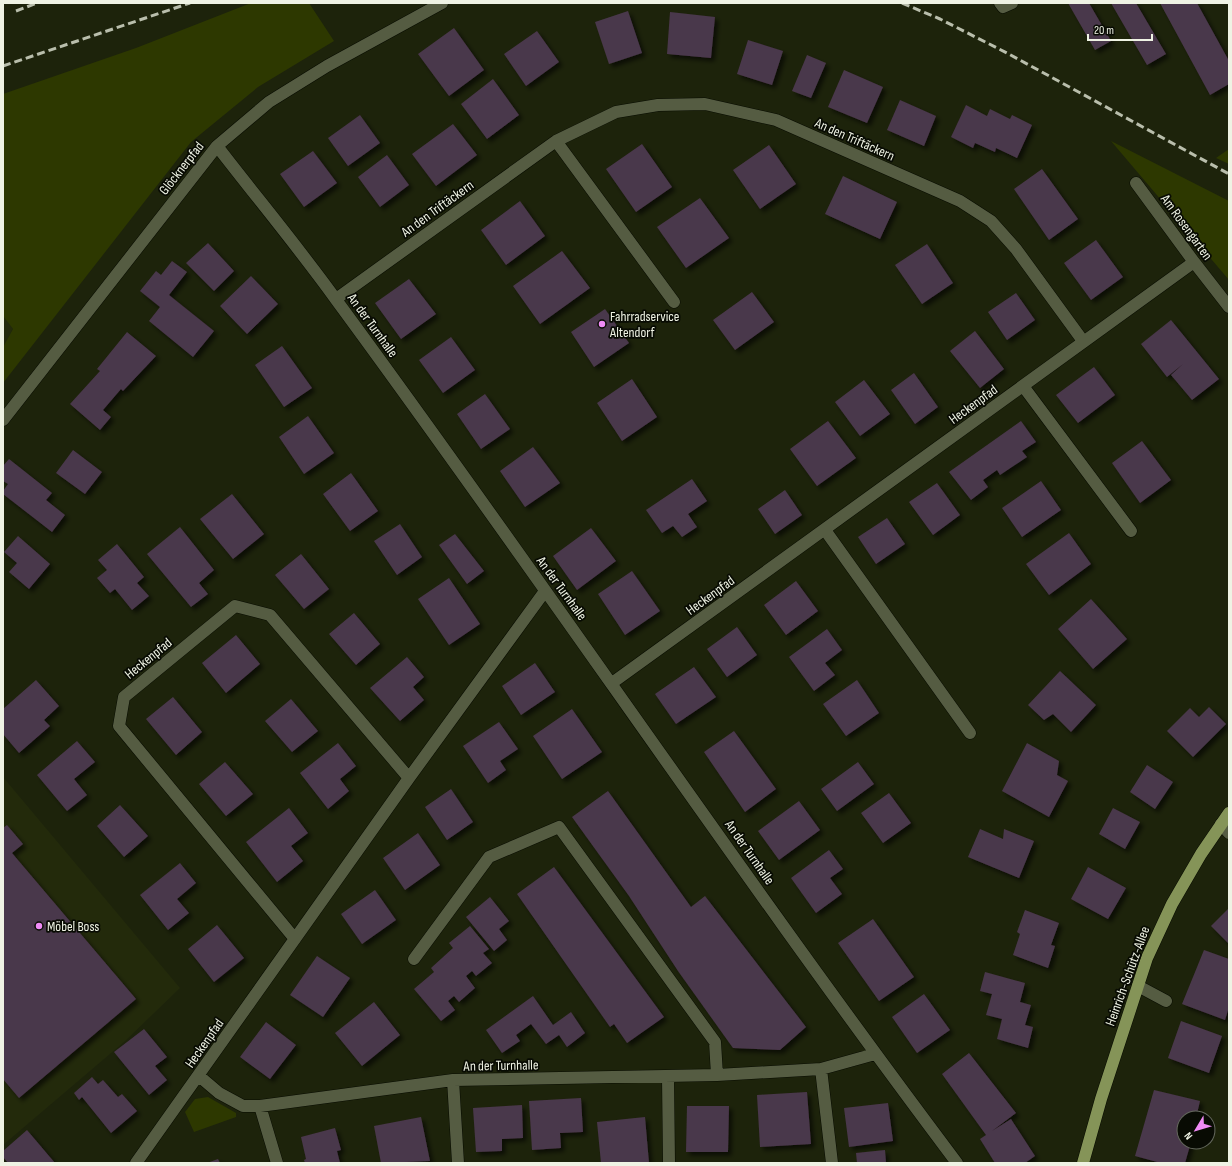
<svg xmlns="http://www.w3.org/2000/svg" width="1232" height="1166" font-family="'Sofia Sans Condensed',sans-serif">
<defs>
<filter id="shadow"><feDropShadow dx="3.5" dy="3.5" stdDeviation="2" flood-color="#0009"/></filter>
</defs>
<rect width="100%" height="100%" fill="#1d230b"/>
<path fill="#232a0b" d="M3,316L13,329L3,347Z
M3,777L180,988L124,1042L3,1145Z"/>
<path fill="#2d3800" d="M251,3H309L334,41L258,87L191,142L3,383V347L13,329L3,316V94L136,48Z
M1111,141L1229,201V280Z
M1229,149V164L1216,158Z
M208,1097L236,1113V1117L194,1132L185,1112L195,1099Z"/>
<path fill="#4a374b" filter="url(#shadow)" d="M1068,3H1089L1111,41L1095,50Z
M1111,3H1136L1166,54L1147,65Z
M1160,3H1197L1229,61V84L1210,95Z
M628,11L642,53L609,64L595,22Z
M670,12L715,17L711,58L667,54Z
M454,28L484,70L449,96L418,54Z
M537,31L559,62L526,86L504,54Z
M748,40L783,51L772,85L737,74Z
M807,55L826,63L811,98L792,91Z
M844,70L883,87L867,123L828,107Z
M493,79L519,115L487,139L461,104Z
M900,100L936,116L924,146L887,130Z
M966,105L987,116L990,109L1010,119L1012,115L1032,125L1017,158L996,148L995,152L975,143L973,148L951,137Z
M360,115L380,143L348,166L328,138Z
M453,124L477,155L436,186L412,154Z
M642,144L672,187L636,212L606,169Z
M769,145L796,184L760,209L733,170Z
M313,151L337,183L304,207L280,174Z
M387,155L409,185L380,207L358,177Z
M1042,169L1078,219L1049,240L1014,189Z
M843,176L897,202L880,239L825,214Z
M700,198L729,238L686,268L657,227Z
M520,201L545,236L506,265L481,230Z
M1096,240L1123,277L1091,300L1064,263Z
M208,243L234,271L214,291L186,263Z
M927,244L953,283L922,304L895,265Z
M562,251L590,288L540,324L513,286Z
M172,261L187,272L169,295L214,331L193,357L149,321L160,307L140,291L156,271L161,275Z
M251,276L278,304L247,334L220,306Z
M409,279L436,314L401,339L375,303Z
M752,292L774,322L735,350L713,320Z
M1016,293L1035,320L1007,340L988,312Z
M605,309L629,343L594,367L571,332Z
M1171,320L1219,379L1192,400L1171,375L1183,364L1167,377L1141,344Z
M975,331L1004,369L980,388L950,351Z
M127,332L156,356L123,391L121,389L103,410L111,417L100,430L70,404L100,371L97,369Z
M451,337L475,370L443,393L419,360Z
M282,346L312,388L284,407L255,365Z
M1094,367L1115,395L1078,423L1056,395Z
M914,373L938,407L915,424L891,390Z
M632,379L657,417L622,441L597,403Z
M864,380L890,414L860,436L835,402Z
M485,394L510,429L481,449L457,414Z
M308,416L334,453L304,474L279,437Z
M828,421L856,458L817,486L790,449Z
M1021,421L1036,442L1022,451L1027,457L1000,475L997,470L983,480L988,487L971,500L949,472Z
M1142,441L1171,480L1140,503L1112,463Z
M533,447L560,483L525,507L500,471Z
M73,450L102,472L85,494L56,473Z
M9,459L52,493L46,500L65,515L52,532L3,494V491L8,484L3,481V466Z
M351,473L378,511L350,531L323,494Z
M692,479L707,501L688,514L697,527L682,537L673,526L662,533L646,510Z
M1041,481L1061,510L1022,537L1002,508Z
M937,483L960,515L933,535L909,502Z
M785,490L802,515L775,534L758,509Z
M232,494L264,534L233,559L200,519Z
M887,518L905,544L876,564L858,537Z
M400,524L422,557L397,575L374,541Z
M180,527L214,570L199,583L208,594L191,607L147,554Z
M591,528L616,561L577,590L553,556Z
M1069,533L1091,564L1049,595L1026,564Z
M455,534L484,571L467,584L439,545Z
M18,536L50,564L29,589L9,572L17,563L4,552Z
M117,544L144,577L137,583L149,596L132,610L115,589L110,593L97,578L107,570L98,560Z
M301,554L329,589L304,609L275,575Z
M632,571L660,611L625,635L598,594Z
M449,578L480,624L449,645L418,599Z
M796,581L818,611L786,635L764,605Z
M1091,599L1127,639L1093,669L1058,629Z
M354,613L380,644L356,665L329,634Z
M737,627L757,655L727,677L707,649Z
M827,629L842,650L825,663L835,675L814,691L789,657Z
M236,635L260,664L226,693L202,663Z
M407,657L424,677L413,687L424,700L400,721L370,688Z
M535,663L555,692L521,715L502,686Z
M694,667L716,697L676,724L655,694Z
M1060,671L1096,705L1071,732L1053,714L1044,720L1028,705Z
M36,680L59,706L44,720L50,726L19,753L3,734V709Z
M857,680L879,713L846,736L823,704Z
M173,697L202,732L176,755L146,719Z
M291,699L318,731L292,752L265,721Z
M1209,707L1226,724L1193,757L1167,731L1190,708L1199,717Z
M572,709L602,752L562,779L533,736Z
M499,722L518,749L500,761L506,770L488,783L463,746Z
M734,731L776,789L745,812L704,752Z
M77,741L95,762L74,779L87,795L67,811L37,775Z
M338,743L356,766L340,779L349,791L328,809L300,773Z
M1027,743L1059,761L1057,775L1068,781L1049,817L1002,791Z
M225,762L253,794L226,816L199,784Z
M858,762L874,784L837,811L821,789Z
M1147,765L1173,782L1155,809L1130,792Z
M451,789L473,822L447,840L425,807Z
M608,791L691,907L705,896L806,1027L780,1050L733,1048L678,971L629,896L572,817Z
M889,793L911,823L883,843L861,813Z
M799,801L820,830L779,860L758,831Z
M120,805L148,836L124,857L97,826Z
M289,808L308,833L291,846L303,861L277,882L246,842Z
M1113,808L1140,822L1125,849L1099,834Z
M7,825L23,844L12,853L136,999L19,1098L3,1079V828Z
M980,829L1003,839L1004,829L1034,841L1019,878L968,857Z
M418,833L440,865L405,890L383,858Z
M829,850L843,869L830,878L842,894L816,913L791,878Z
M180,863L196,883L177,899L189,913L168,930L140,895Z
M554,867L664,1017L627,1043L614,1024L610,1027L517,894Z
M1088,867L1126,888L1108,919L1071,899Z
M375,890L396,920L362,944L341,914Z
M490,897L509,921L499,929L507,940L494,951L466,917Z
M1229,908V944L1211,926Z
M1025,910L1059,923L1051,945L1055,946L1048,968L1013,955L1020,934L1017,932Z
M873,919L914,977L879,1001L838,943Z
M217,925L244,958L214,982L188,949Z
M470,926L489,949L483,953L492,963L476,976L472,971L466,976L475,988L459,1002L454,996L448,1001L455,1010L441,1021L414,989L434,972L431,968L453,948L449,943Z
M1204,950L1229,959V1007L1225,1020L1182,1004Z
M317,956L350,978L323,1017L290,995Z
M985,972L1025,983L1020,1002L1031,1005L1025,1025L1033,1027L1028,1048L997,1039L1002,1019L986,1015L992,994L980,991Z
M924,994L950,1030L917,1053L892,1017Z
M533,996L553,1025L571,1012L585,1033L567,1047L559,1035L546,1044L531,1024L516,1035L520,1041L502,1053L486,1030Z
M374,1002L400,1035L362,1066L335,1033Z
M1181,1021L1222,1036L1209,1073L1168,1058Z
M266,1022L296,1045L270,1079L240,1057Z
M144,1029L167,1057L155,1066L167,1080L149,1095L114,1052Z
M969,1053L1016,1113L992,1131L1011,1119L1035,1156L1025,1163H995L980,1139L986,1135L942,1074Z
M92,1077L98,1084L103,1080L118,1097L122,1094L137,1111L111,1133L82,1097L79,1100L74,1093Z
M1154,1090L1200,1101L1196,1118H1184V1142H1191L1185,1163H1161L1135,1156Z
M807,1092L811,1144L760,1147L757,1095Z
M581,1098L583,1132L560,1133L561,1148L532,1150L529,1101Z
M888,1103L893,1141L849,1147L844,1108Z
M522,1105L523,1138L502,1139V1151L476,1152L473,1108Z
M687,1106H729L728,1152H686Z
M421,1117L430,1161L381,1163L374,1126Z
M645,1117L649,1163H601L597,1122Z
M335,1128L341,1150L337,1151L340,1163H305L304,1160L306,1159L301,1137Z
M27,1130L55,1163H8L3,1157V1151Z
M885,1150L886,1163H857L856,1153Z
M218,1159L220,1163H207Z"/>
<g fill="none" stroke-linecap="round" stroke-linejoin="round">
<g stroke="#080c00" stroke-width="13">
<path id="minor" d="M1000,3L1003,7L1012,3
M556,141L674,302
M217,146C257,198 299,248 337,301C547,586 744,880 957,1163
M1136,183L1194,262L1229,307
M336,299L556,141L616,112L658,105L705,104L776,120L960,201L991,221L1016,249L1083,341
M1023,386L1131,531
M3,420L217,146L269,102L327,66L442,3
M825,530L970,733
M612,683L1194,262
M1221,824L1229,833
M295,939L119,726L124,697L235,606L270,615L409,778
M414,959L489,857L559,827L715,1042L717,1075
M1138,986L1166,1001
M821,1069L832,1163
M199,1076L219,1093L243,1106H260L453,1080L717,1075L821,1069L875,1054
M668,1077L669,1163
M453,1080L458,1163
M260,1106L277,1163
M136,1163L409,778L545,591"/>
</g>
<g stroke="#080c00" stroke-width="13">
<path id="major" d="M1083,1163L1101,1099L1147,958L1172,904L1201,854L1229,813"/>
</g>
<use href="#minor" stroke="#555c42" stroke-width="12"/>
<use href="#major" stroke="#859458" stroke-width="12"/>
<path stroke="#b9beac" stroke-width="3" stroke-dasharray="8 4" stroke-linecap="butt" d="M902,3L940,19L1007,53L1229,174
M16,11L37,3
M3,66L190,3"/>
</g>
<g fill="#f08bf6" stroke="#080b03" stroke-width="1.5">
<circle cx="602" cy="324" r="4"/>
<circle cx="39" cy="926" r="4"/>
</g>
<g text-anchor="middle" stroke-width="3.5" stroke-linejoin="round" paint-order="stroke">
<g font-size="14" fill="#eff3e4" stroke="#080b03">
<text transform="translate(855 139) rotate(24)" y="5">An den Triftäckern</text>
<text transform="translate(181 168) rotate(-52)" y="5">Glöcknerpfad</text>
<text transform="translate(437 208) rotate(-36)" y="5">An den Triftäckern</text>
<text transform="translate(1187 227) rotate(54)" y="5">Am Rosengarten</text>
<text transform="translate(373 325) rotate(54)" y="5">An der Turnhalle</text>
<text transform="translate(973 404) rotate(-36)" y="5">Heckenpfad</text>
<text transform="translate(562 588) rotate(54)" y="5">An der Turnhalle</text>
<text transform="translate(710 595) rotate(-36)" y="5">Heckenpfad</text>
<text transform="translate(148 658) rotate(-39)" y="5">Heckenpfad</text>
<text transform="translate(750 852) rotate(55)" y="5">An der Turnhalle</text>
<text transform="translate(1127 976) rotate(-70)" y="5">Heinrich-Schütz-Allee</text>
<text transform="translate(204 1043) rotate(-55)" y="5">Heckenpfad</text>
<text transform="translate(501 1065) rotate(-1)" y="5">An der Turnhalle</text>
</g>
<g font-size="14" fill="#eff3e4" stroke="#080b03" text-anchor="start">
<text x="610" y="321">Fahrradservice<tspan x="610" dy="16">Altendorf</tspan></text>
<text x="47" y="931">Möbel Boss</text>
</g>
</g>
<rect width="1232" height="1166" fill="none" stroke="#eff3e4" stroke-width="8"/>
<g transform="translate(1196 1130) rotate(232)"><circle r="19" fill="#080b03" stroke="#64685d"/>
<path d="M0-3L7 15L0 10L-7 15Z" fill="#f08bf6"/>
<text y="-6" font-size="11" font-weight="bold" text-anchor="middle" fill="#eff3e4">N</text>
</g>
<path d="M1088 34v6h64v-6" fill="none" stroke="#eff3e4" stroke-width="2"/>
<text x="1094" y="34" font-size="12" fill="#eff3e4" stroke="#080b03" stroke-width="3" paint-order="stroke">20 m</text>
</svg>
